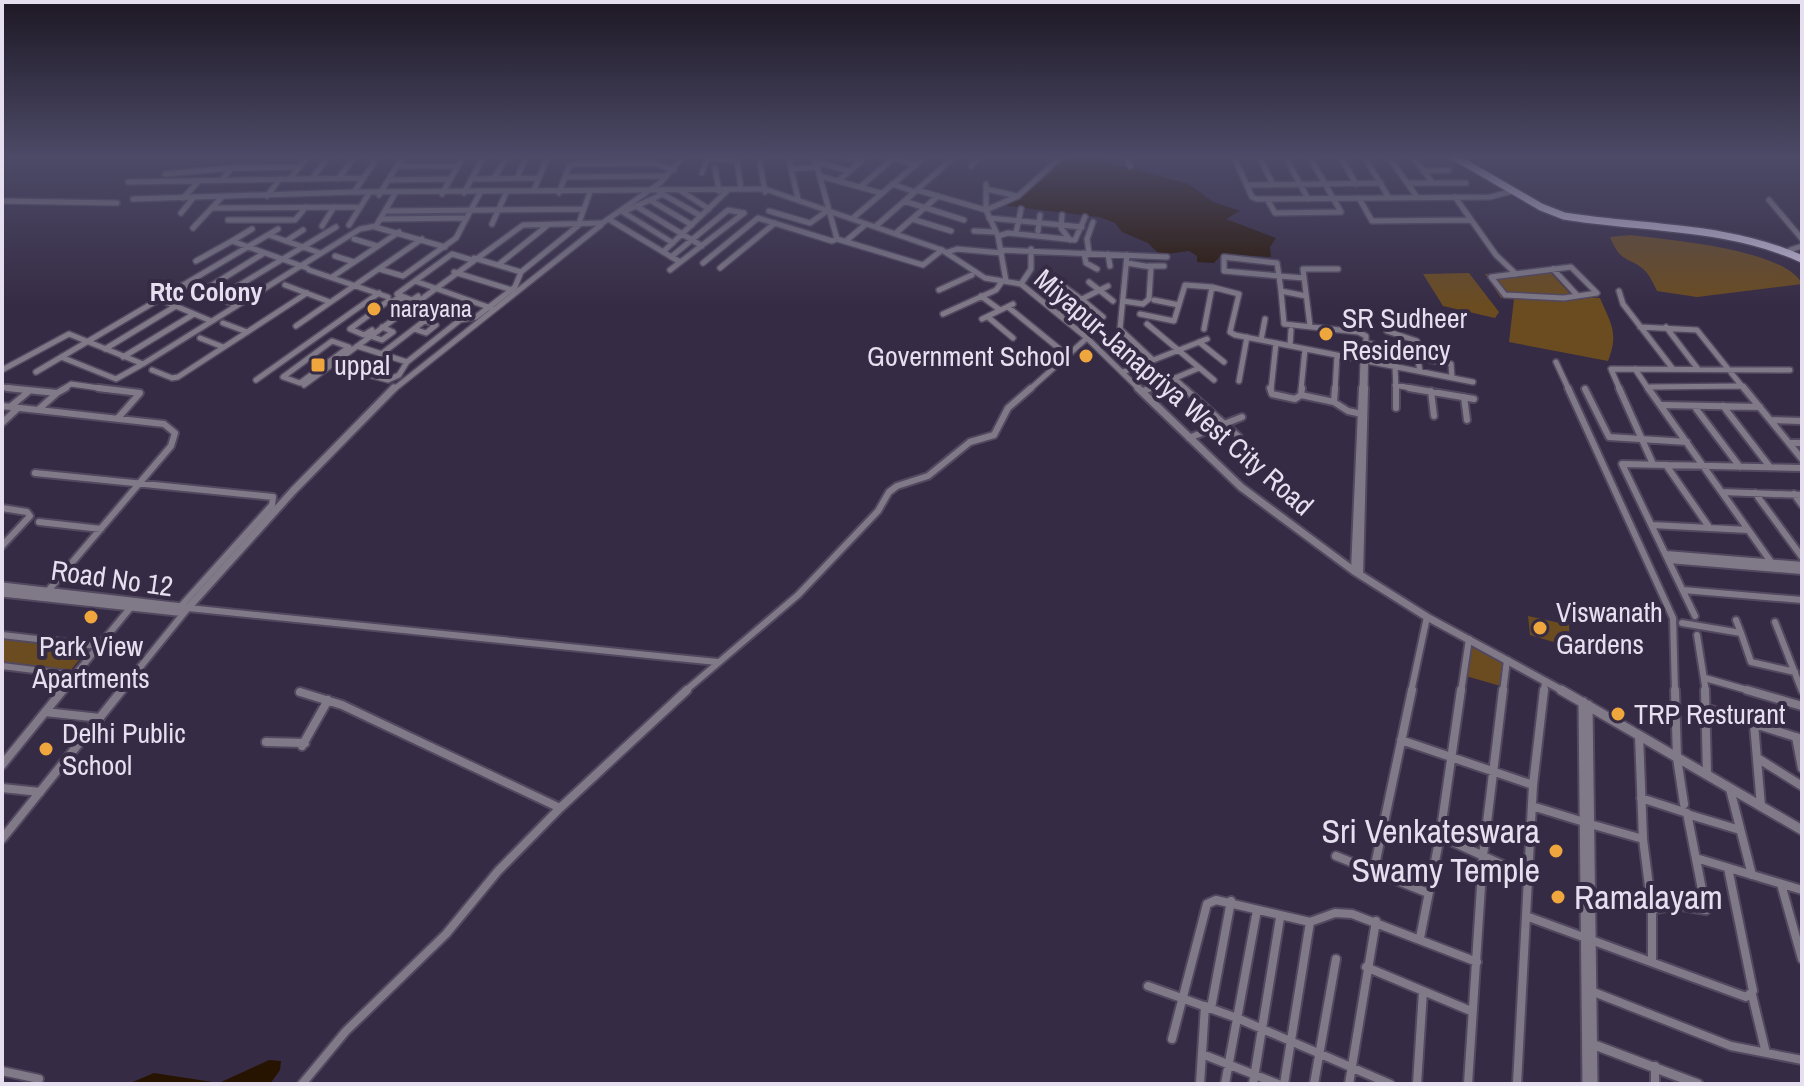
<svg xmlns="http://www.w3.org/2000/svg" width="1804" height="1086" font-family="'Archivo Narrow',sans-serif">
<rect width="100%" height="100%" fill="#362b44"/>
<path fill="#6b4c20" d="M1631,235C1668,240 1785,249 1802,284L1697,297L1657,291C1654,285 1651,278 1647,273C1633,256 1622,267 1610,237Z
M1549,271L1573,297L1600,298C1611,324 1619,333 1608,361L1509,342L1514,299L1501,298L1485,274Z
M1469,273L1499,312L1495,318L1443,306L1423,274Z
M1528,616L1569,625L1570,647L1530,635Z
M2,638L89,648L70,671L2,663Z
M1472,647L1504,663V687L1466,676Z"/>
<path fill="#271400" d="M1064,156H1106V162L1189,184L1213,202L1240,211L1226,219L1276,238L1270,247L1271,257L1222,254L1214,263L1197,262V256L1189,251L1160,255L1148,243L1122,232L1115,223L1099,217L1007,206Z
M269,1060L281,1061L280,1070L270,1084H128L154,1073L219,1083Z"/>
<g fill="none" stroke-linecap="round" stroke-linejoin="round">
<g stroke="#52485f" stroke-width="8">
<path id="minor-far2" d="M788,156L798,199
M844,156L861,161
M887,156L916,165
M1127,156L1130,166
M1234,156H1293
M1285,156L1308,199
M1340,156L1356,184
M1364,156L1389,198
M1388,156L1417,197
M1412,156L1433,183
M759,157L765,192
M1234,157L1252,197L1257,199L1490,197L1513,191
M1259,157L1273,184
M707,158L737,161L741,189
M816,162L849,171
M397,166H458
M971,166L981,156
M715,168L719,191
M791,169L817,167
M1423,171L1449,170
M702,173L708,156
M165,174L232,168
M820,176L881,193
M565,177L666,176
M494,178L508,156
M517,178L525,160
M290,179L308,156
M312,179L329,156
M338,179L355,156
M471,179L539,178
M222,180L232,168L300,167
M389,180L450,179
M838,181L867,156
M128,182L364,178
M1407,183H1466
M892,184L915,192
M986,184V210
M1247,185L1381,183
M860,187L894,158
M986,189L1018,196
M534,190L546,161
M917,190L955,156
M681,191L709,209
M354,192L375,161
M659,192L701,216
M464,193L482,160
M559,193L569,166L573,164L653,163L674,170
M442,194L463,157
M379,195L403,156
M267,196L280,179
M1455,197L1496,255L1516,274
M183,198L199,181
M1359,198L1372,221L1471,220
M1267,199L1275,213L1341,212L1309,156
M650,200L692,225
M1769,200L1802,239
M2,201L117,203
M904,201L964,220
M636,206L702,246
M212,208L360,207
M986,210L1018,196L1062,156
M385,211L584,209
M769,211L810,223L827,211
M623,212L673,243
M623,212L663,194
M181,213L194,197
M1062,215L1061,228L1070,240
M853,218L926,156
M989,218L1082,227
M381,219L467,218
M912,219L951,231
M228,220H295L306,207
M580,220L590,192
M610,220L680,262
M492,224L507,191
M349,225L368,195
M322,226L334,207
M876,226L917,190L986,210L998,236L1006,281
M375,227L445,247
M193,228L222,197
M974,231L996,232
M1038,231L1040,215
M896,233L938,196
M1016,233L1021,209
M269,235L320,253
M998,236L1008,233L1075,240L1085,217
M354,239L377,246
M837,239L923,265L942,250
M847,240L866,224
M232,241L252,229
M286,241L303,230
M1001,250L1167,257
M1790,250L1802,246
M663,252L727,191
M948,252L957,249L1002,253
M1084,253L1086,263L1097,269
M1089,253L1087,239L1093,222
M1108,254L1110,266
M1127,255L1120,329L1153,360
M335,256L354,262
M671,257L728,210L744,213
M1224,257L1277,263L1279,276L1224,271Z
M474,258L521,272
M196,261L232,241L307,268
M703,263L758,218L832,241L837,239L814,156
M498,265L548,225
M1149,266H1164
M1571,267L1597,293L1564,298L1505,295L1491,277Z
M720,268L775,223
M379,269L403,276L456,238L481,191
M1553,269L1577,295
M309,270L388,297
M670,270L744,213
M454,272L512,290
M1279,276L1304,278
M1279,276L1281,291L1306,296
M332,277L399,232
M1051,277L1085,302L1059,314
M415,281L491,308
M1089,282L1113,301
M1021,284L1031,269V249
M183,285L236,305
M285,285L330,302
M939,290L972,275
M1281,291L1284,324L1358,332L1366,336L1365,390
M1619,291L1623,304L1673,369
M201,292L264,253
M418,296L412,300L397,294L452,254L472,260
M981,296L1000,310
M218,298L336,227
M159,299L211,321
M396,299L460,320L476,317L515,287L521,272L579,225
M1082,299L1108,286
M1154,300L1179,305
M1123,301L1143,304L1149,299L1151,267L1127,263
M1085,302L1103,317
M1008,307L1067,355
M943,314L996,290L1001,283
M1140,314L1174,321L1185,285L1212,287L1239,294L1230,332L1235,335L1473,382
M988,317L1013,338
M982,319L1013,304
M223,323L247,332
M1069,323L1095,311
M1147,324L1214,380
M296,326L422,239
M1310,326L1303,269H1338
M1640,327L1697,330L1745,390
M1666,327L1698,369
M414,329L426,333L436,325L425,321
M1204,329L1212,287
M372,330L364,335L350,329L388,301H396
M1387,331L1417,341L1420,358L1451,364L1452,377
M370,336L382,340L393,332L382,327
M200,338L223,347
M1261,340L1265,319
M332,341L349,347L300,383L283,377Z
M1199,342L1224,362
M1367,343L1417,355L1420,371
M357,346L407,362L460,320
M1290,346L1291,330
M105,349L176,306
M380,355L436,312
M61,357L116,379L141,365
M123,357L194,314
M1556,362L1569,390
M331,365L388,380L399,375L407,362
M1395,366L1396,390
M1635,369L1649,390
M152,370L172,378L178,377L307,293
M36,372L278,229
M1123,372L1207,339
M1174,378L1187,390
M256,380L379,293
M1239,381L1247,337
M304,385L523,225L601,223
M1395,385L1421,390
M2,387L25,390
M1650,387L1743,386
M62,390L71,384L113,390
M1029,390L1087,338
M1147,390L1199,368
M1271,390L1276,343
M1301,390L1305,349
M1335,390L1337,355
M1362,390L1363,360
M1620,390L1611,369L1790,370"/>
</g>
<g stroke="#52485f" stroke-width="10">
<path id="minor-far1" d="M7,388L57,393L39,409
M98,388L140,393L118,418
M1184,388L1239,437
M1270,388L1272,394L1295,399L1301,395
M1302,388L1301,395L1334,402L1348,411L1362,414
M1396,388V408
M1409,388L1474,399
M1568,388L1673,618L1675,692
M1619,388L1653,464
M1648,388L1776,569
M1744,388L1802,459
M1585,389L1609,437L1687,442
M1143,391L1151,388
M1431,391L1434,416
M57,393L66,388
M1464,397L1467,420
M1334,402L1335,388
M1662,405L1760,407
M2,406L164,424L175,433L171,446L47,592
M1694,406L1740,467
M1723,406L1770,467
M10,407L28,392
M1771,420L1802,421
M2,423L18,408
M1189,438L1242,417
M1789,443H1802
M1666,465L1709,527
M35,473L273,497L272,505L182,605
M1722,492L1802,495
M1755,493L1802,557
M1794,494L1802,505
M2,508L27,512L30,516L2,546
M39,522L101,529
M1652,525L1748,530
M1666,554L1802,565
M1669,560L1802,571
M1354,571L1362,388
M1360,575L1365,388
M1683,590L1802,600
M1695,616L1622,464L1802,468
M1736,620L1741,633
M1775,622L1802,691
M1682,623L1741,633L1751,662L1795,672
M2,635L98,646
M1697,635L1706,692
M2,666L75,675
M1705,678L1754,692
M61,692L131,607
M120,692L188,608L717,662
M684,692L798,595L878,511L889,492L897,486L928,476L970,442L994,435L1008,408L1031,388
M1411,692L1427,617
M1461,692L1469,639
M1503,692L1507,660
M1544,692L1545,681"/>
</g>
<g stroke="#52485f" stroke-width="12">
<path id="minor" d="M1675,690L1677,758L1684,804
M1705,690L1707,774
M1747,690L1802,706
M300,692L342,705L560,808
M1708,709L1802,739
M45,712L100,718
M1754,724L1761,806
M1639,735L1643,839L1652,910V962
M1796,737L1802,768
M1401,740L1533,785
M266,742L305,743
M302,746L328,700
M1759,759L1802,786
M2,765L63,690
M2,788L40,792
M1730,789L1752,875
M1641,798L1687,813L1706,910L1676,905L1652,910
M1532,806L1584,822
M1687,814L1740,830
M1590,824L1643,839
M1440,836L1527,876
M2,839L122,690
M1336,856L1428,893
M1696,858L1802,890
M1374,870L1412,690
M1781,884L1802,959
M1526,916L1746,997L1753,991L1728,868
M1420,938L1440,836L1461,690
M1366,967L1471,1011
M1148,986L1237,1018L1390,1084
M1591,991L1731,1046L1802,1060
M1752,995L1766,1053
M1211,1008L1231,901
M1172,1039L1207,904L1216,900L1310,922L1335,913L1352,914L1477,962
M1202,1054L1278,1084
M1655,1066V1084
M2,1071L39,1079
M302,1084L346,1031L446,934L498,871L560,808L687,690
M1200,1084L1205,1006
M1225,1084L1257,910
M1253,1084L1280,918
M1284,1084L1310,922
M1314,1084L1336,959
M1349,1084L1376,921
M1417,1084L1423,991
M1468,1084L1483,856L1503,690
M1517,1084L1533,785L1544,690"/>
</g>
<g stroke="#52485f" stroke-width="8">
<path id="tertiary-far2" d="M133,199L354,192L765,189L942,250L985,278L1021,284L1087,338L1140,390
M601,224L660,183L684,156
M2,370L69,334L143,364L360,229L376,226L396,192
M393,390L601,225"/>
</g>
<g stroke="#52485f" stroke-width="11">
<path id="tertiary-far1" d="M1138,388L1241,487L1354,571L1427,617L1565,692
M2,586L182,607L177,612L2,593
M182,607L188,608L293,491L394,388"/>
</g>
<g stroke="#52485f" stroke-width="13">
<path id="tertiary" d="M1561,690L1802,830
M1583,702L1587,1084
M1588,705L1593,1084
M1592,1044L1698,1084"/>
</g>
<g stroke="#52485f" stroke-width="10">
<path id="primary" d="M1453,156L1541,207L1564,216C1644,229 1727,225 1802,259"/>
</g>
<use href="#minor-far2" stroke="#807a88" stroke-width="5"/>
<use href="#minor-far1" stroke="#807a88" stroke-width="6"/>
<use href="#minor" stroke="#807a88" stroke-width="8"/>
<use href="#tertiary-far2" stroke="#807a88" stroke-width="5"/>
<use href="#tertiary-far1" stroke="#807a88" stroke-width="7"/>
<use href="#tertiary" stroke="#807a88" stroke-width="9"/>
<use href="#primary" stroke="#cec4df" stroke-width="7"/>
</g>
<linearGradient id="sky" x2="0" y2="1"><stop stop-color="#1e1825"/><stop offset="0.51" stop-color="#4c4a67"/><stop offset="1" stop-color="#4c4a67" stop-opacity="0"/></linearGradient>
<rect width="1804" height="308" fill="url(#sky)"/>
<g fill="#efa73d" stroke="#362b44" stroke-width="3">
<circle cx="374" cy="309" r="8"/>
<circle cx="1326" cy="334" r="8"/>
<circle cx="1086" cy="356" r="8"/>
<rect x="310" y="357" width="16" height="16" rx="4"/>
<circle cx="91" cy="617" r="8"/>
<circle cx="1540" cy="628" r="8"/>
<circle cx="1618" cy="714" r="8"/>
<circle cx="46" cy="749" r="8"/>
<circle cx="1556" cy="851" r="8"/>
<circle cx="1558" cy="897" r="8"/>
</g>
<g text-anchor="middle" stroke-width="8" stroke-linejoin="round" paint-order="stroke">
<g font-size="24" fill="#e5dfef" stroke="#362b44" text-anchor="start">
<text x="390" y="317">narayana</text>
</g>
<g font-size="26" font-weight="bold" fill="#e5dfef" stroke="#362b44">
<text x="206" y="301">Rtc Colony</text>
</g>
<g font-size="28" fill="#e5dfef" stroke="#362b44" text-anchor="start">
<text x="1342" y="328">SR Sudheer<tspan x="1342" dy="32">Residency</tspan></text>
<text x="1070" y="366" text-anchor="end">Government School</text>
<text x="334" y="375">uppal</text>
<text x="1556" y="622">Viswanath<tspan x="1556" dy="32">Gardens</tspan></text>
<text x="91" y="656" text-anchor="middle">Park View<tspan x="91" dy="32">Apartments</tspan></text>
<text x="1634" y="724">TRP Resturant</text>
<text x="62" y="743">Delhi Public<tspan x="62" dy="32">School</tspan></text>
</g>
<g font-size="28" fill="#e5dfef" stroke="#362b44">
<text transform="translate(1174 392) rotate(41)" y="10">Miyapur-Janapriya West City Road</text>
<text transform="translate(112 578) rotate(8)" y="10">Road No 12</text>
</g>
<g font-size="34" fill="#e5dfef" stroke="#362b44" text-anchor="end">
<text x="1540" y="843">Sri Venkateswara<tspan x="1540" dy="39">Swamy Temple</tspan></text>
<text x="1574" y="909" text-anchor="start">Ramalayam</text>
</g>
</g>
<rect width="1804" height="1086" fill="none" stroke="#e5dfef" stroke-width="8"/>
</svg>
